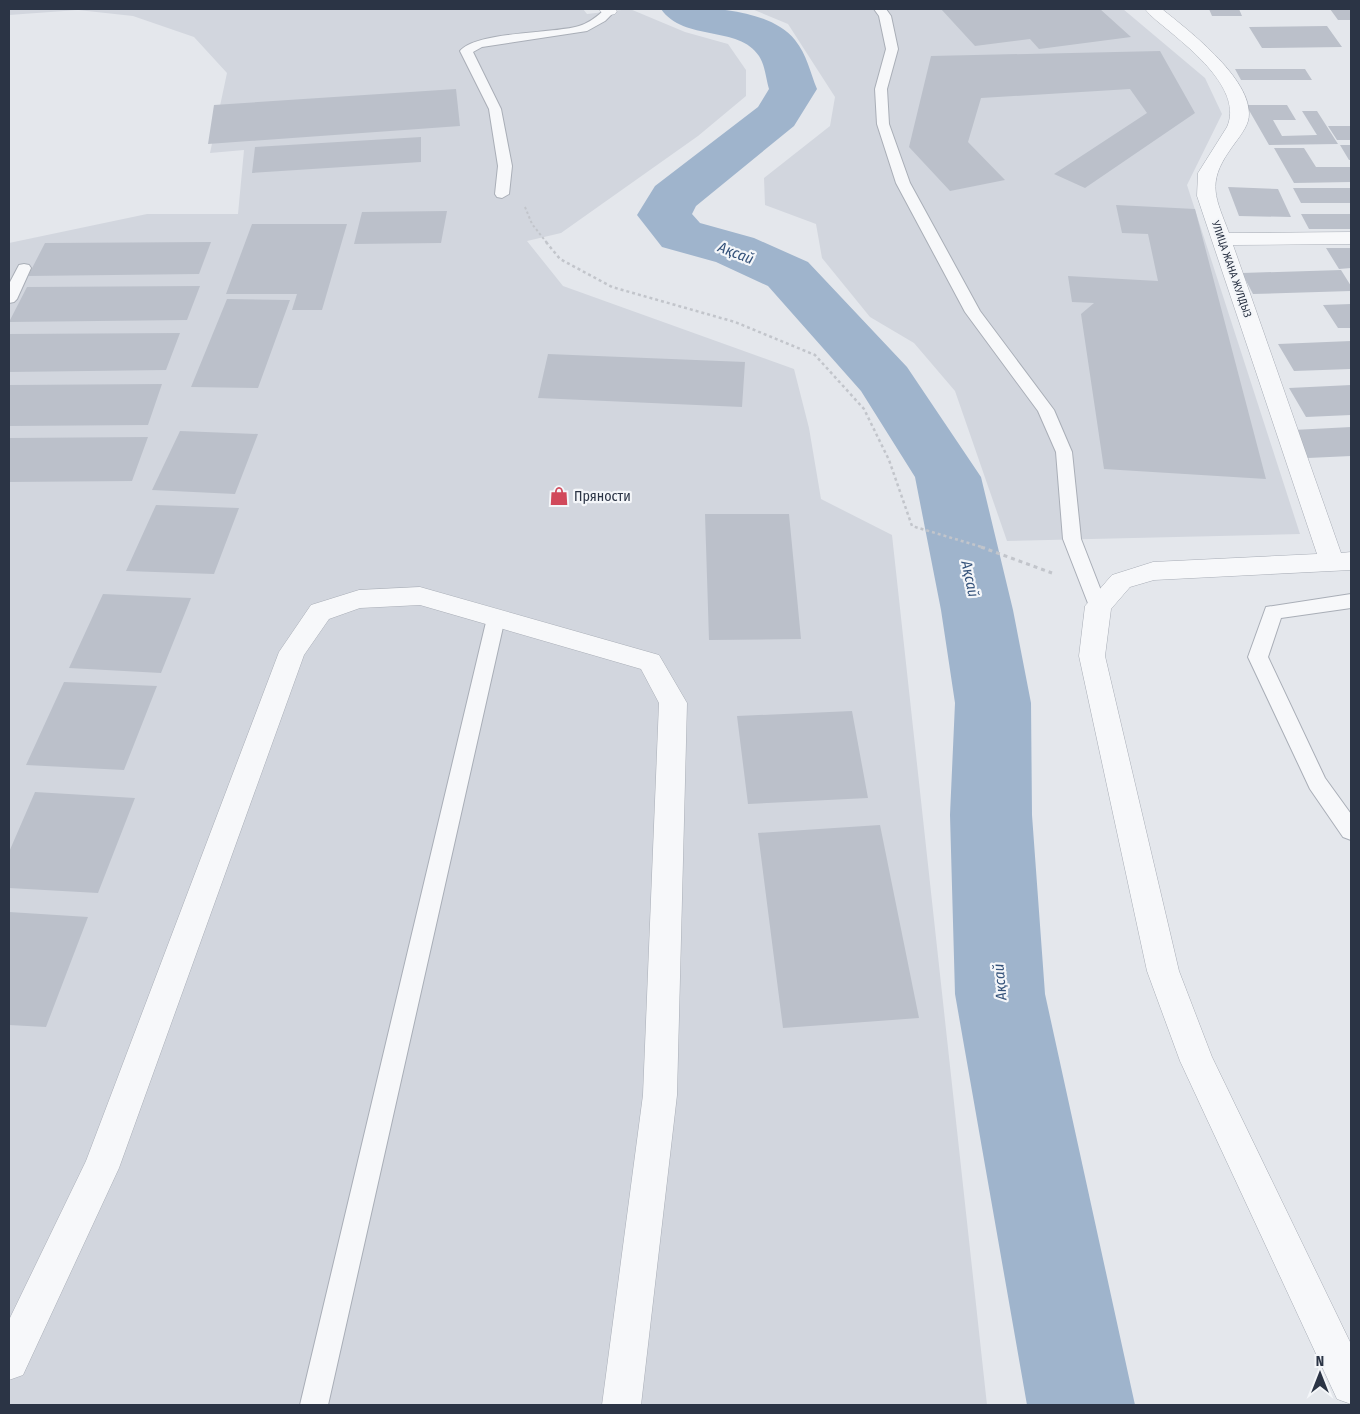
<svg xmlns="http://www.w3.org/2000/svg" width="1360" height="1414" font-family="'Fira Sans Condensed',sans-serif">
<rect width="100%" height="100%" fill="#e4e7ec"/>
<path fill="#d2d6de" d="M9,9H583L587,14L630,9L685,32L728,44L746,70V96L698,136L561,233L527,241L563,286L794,369L809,428L821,499L892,535L987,1405H9V243L147,214H238L244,150L210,153L227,73L194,37L133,16L78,10L9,15Z
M752,9H1123L1205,78L1222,114L1187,185L1300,534L1007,541L955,391L914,343L870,317L822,258L816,224L765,205L764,178L830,126L835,97L788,24Z"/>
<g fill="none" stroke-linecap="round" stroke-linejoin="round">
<path fill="#9fb4cc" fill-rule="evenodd" d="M661,9C700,6 768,7 795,40C807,55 810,72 817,89L794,126L696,206L692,214L700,223L754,238L808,262L907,367L981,477L1013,610L1031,703L1032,815L1045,994L1135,1405H1027L955,994L950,815L955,703L941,610L915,477L861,391L768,286L716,262L662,247L637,215L655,186L758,107L769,89C766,79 765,65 759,56C739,25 684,42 661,9Z"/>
</g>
<path fill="#bbc0ca" d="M941,9H1100L1131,37L1039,49L1030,39L975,46Z
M1209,9H1239L1242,16H1212Z
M1330,9H1351V20H1338Z
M1327,26L1342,47L1262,48L1249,27Z
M1160,51L1195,113L1085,188L1054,174L1147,113L1130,89L981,98L968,142L1005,180L950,191L909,147L931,56Z
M1235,69H1305L1312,80H1241Z
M456,89L460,126L208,144L214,105Z
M1246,105H1287L1296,120H1273L1282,136L1317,135L1302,111H1317L1338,144L1269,145Z
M1328,126H1351V140H1337Z
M421,137V162L252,173L255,147Z
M1340,145H1351V160H1349Z
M1274,148H1304L1316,167H1351V182L1294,183Z
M1228,187L1278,189L1291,217L1239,216Z
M1293,188H1351V203H1301Z
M1116,205L1195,209L1266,479L1104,469L1081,314L1094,303L1072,302L1068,276L1158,281L1148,234L1122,233Z
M447,211L441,243L354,244L362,212Z
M1301,214H1351V229H1309Z
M252,224H347L322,310H292L297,294H226Z
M211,242L199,274L28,276L45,243Z
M1326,248H1351V268L1339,269Z
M1341,270L1351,286V291L1253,294L1242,273Z
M200,286L187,320L9,322L27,287Z
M227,299L290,300L258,388L191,387Z
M1351,304V328H1338L1323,305Z
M180,333L166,370L9,372V334Z
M1351,341V369L1294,371L1278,344Z
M548,354L745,362L742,407L538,398Z
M162,384L148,425L9,426V385Z
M1351,385V415L1306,417L1289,388Z
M1351,427V456L1308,458L1293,430Z
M180,431L258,434L235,494L152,490Z
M148,437L132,481L9,482V438Z
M156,505L239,508L214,574L126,571Z
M705,514H789L801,639L709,640Z
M103,594L191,598L161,673L69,668Z
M64,682L157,686L124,770L26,765Z
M852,711L868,798L748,804L737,716Z
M35,792L135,798L98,893L9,888V852Z
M880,825L919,1018L783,1028L758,833Z
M9,912L88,917L46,1027L9,1025Z"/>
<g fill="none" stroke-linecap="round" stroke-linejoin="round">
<g stroke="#a9aeb7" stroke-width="2">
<path id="lane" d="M605,9H613L615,11L605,21L587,31L482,47L473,52L501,109L512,166L509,194L502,198L497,197L495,194L498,166L489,109L460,51C477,31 553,34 579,26C589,23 598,16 605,9Z
M874,9H886L891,16L898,49L887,89L889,124L910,183L980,311L1054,410L1072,452L1081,539L1107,606L1105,611L1098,613L1091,611L1063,539L1056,452L1038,411L965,312L896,183L877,124L875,89L886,49L879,16Z
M24,264L29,265L31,268L17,299L14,302L9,303V284L19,265Z
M1351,594V608L1281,618L1268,657L1325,778L1351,814V840L1343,837L1310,789L1248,657L1266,607Z
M496,611L503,613L505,618L328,1405H300L487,618L489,613Z"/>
</g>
<g stroke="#a9aeb7" stroke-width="1">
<path id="street" d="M599,9H615L617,11L615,14C607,16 603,15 599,9Z
M1145,9H1162C1188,30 1258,83 1248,121C1245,131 1236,141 1230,150C1206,184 1216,198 1229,233L1351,232V244L1233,245L1341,553L1351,552V570L1154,580L1130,587L1111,609L1105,656L1179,971L1212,1057L1351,1344V1404L1337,1399L1180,1061L1147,971L1079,656L1085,606L1112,575L1153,562L1317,554L1197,196L1198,173L1227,127C1243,91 1193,51 1168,30C1161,24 1151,17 1145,9Z
M420,587L659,655L687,703L677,1095L641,1405H602L643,1095L659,703L641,669L420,605L360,608L329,619L304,655L119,1168L23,1375L9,1380V1320L86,1161L279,652L311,605L359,590Z"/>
</g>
<path stroke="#c2c5cb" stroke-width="2" stroke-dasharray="2.5 2.5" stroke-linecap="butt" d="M525,207L532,224L547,243"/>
<path stroke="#c2c5cb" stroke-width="2.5" stroke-dasharray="3 3" stroke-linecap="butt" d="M546,242L560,259L612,287L735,322L815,355L864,409L889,460L912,526L985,548"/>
<path stroke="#c2c5cb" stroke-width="3" stroke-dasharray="4 4" stroke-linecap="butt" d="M981,547L1052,573"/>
<use href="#lane" fill="#f7f8fa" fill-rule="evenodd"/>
<use href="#street" fill="#f7f8fa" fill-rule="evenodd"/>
</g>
<defs>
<g id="shop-bare" transform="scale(1.5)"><path d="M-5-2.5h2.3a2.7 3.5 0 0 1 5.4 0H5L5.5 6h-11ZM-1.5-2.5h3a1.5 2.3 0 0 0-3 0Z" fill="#d1495b" stroke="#f4f6f9" stroke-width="2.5" paint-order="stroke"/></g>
</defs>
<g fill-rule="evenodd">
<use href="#shop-bare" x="559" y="496"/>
</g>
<g text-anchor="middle" stroke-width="4.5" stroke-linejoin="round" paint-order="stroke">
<g font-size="11" fill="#2b3445" stroke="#f4f6f9">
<text transform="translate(1232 269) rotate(71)" y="4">УЛИЦА ЖАНА ЖУЛДЫЗ</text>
</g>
<g font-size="14" fill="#2b3445" stroke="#f4f6f9" text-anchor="start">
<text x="574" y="501">Пряности</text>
</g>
<g font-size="15" font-style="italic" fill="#34527a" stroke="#f4f6f9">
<text transform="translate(736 253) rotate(21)" y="5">Ақсай</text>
<text transform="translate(970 579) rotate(78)" y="5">Ақсай</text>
<text transform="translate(1000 982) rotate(-95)" y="5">Ақсай</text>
</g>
</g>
<rect width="1360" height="1414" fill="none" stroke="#2b3445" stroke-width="20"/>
<g transform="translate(1320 1374)" stroke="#f4f6f9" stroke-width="4" paint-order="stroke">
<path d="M0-4L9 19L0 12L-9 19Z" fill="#2b3445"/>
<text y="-8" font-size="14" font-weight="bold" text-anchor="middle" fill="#2b3445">N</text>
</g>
</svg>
